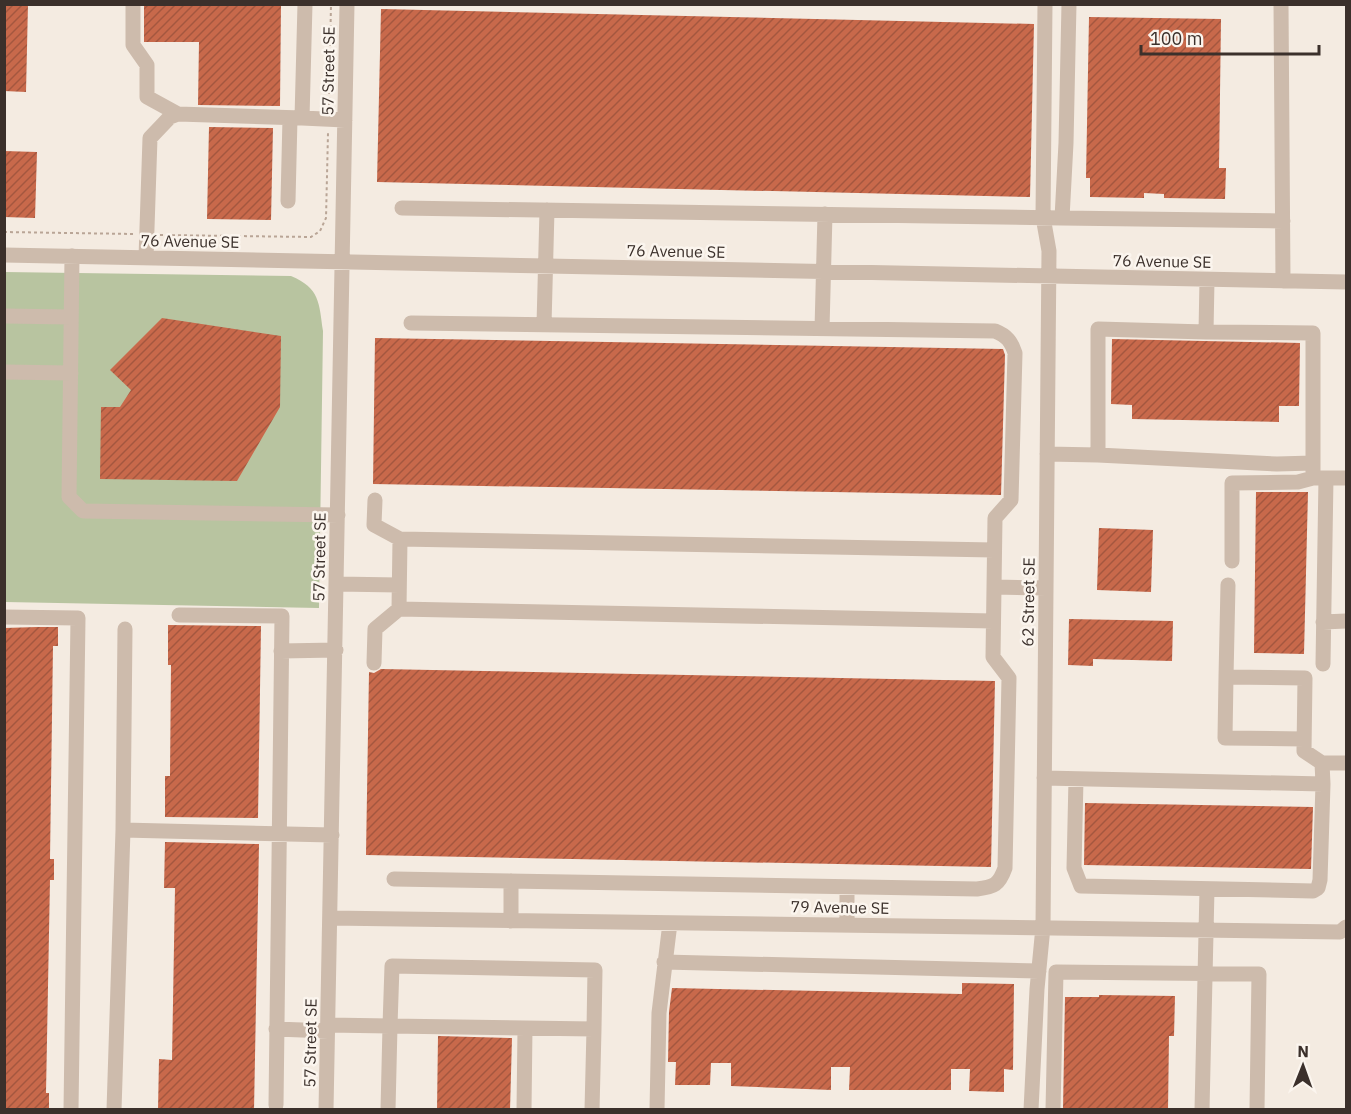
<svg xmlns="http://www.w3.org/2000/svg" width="1351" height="1114" font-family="'IBM Plex Sans',sans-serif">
<defs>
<pattern id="building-hatch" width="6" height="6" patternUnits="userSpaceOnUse" patternTransform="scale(1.5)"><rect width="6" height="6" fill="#c8694b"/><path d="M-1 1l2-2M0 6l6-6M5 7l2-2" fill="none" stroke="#a4573f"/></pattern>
</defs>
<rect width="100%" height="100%" fill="#f4ebe1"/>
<path fill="#b8c4a0" d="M5,272L291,276C320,288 319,303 323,331L319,608L5,602Z"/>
<path fill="url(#building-hatch)" d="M4,4H28L26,92L4,91Z
M144,4H281L280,106L198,105L199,42H144Z
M381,9L1034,24L1030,197L377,182Z
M1089,17L1221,19L1219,168H1226L1225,199L1164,198V194L1144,193V198L1090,197V178H1086Z
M209,127L273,128L271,220L207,219Z
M4,151L37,152L35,218L4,217Z
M162,318L281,336L280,407L237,481L100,479L101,407H120L131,390L110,370Z
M375,338L1003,349L1005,355L1001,495L373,484Z
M1112,339L1300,343L1299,406H1279V422L1132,419V405L1111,404Z
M1256,492H1308L1304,654L1254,653Z
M1099,528L1153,530L1151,592L1097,590Z
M1069,619L1173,621L1172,661L1093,659V666L1068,665Z
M168,625L261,626L258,818L165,817V776H170L171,665H168Z
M37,627H58V646H53L50,859H54V880H50L46,1093H49V1110H4V628Z
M381,669L995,681L991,867L366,855L369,672L374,673Z
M1085,803L1313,807L1311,869L1084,865Z
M165,842L259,844L254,1110H158L159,1059L172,1060L175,888H164Z
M962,983L1014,984L1013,1070L1004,1069V1092L969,1091L970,1069H951V1090H849L850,1067H831V1090L731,1086V1063H711L710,1085H675L676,1062H668L669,1012L672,988L962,994Z
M1099,995L1175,996L1174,1036H1169L1168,1110H1063L1065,997H1099Z
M438,1036L512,1038L510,1110H437Z"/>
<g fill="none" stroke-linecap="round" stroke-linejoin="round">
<path stroke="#b9a596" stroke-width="2" stroke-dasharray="3 3" stroke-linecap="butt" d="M329,106L331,4
M4,232L134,234
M160,235L311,237L320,231L326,218L328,133"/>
<path stroke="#cdbbac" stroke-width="15" d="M133,4V45L147,65V97L178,114
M305,4L302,118L345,120
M1069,4L1066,143L1062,218L1283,221
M1281,4L1283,281
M288,201L290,118
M402,208L1062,218
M4,255L1346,282
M72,256L69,497L83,511L338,515
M146,258L150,138L170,117L178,114L302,118
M1207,280L1206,332L1313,333V478H1346
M4,316L71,317
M544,325L547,210
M822,329L825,214
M4,372L71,373
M1047,454L1098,455V329L1206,332
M1098,455L1277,464L1313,463
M375,500L374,525L400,539
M1232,561V483L1298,482L1313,478
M337,584L399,585
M1228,585L1226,677L1305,678L1304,751L1322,763
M994,587L1046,588
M179,615L282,616L276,1105
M4,617L78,618L71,1110
M993,621L399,609L400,539L994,550
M1323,622L1346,621
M281,651L336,650
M374,663L375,629L399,609
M1323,664L1326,478
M1226,677L1225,738L1304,739
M1044,778L1323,784L1322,763H1346
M1076,779L1074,868L1081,886L1313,891L1318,888L1320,880L1323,784
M123,830L332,835
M394,879L977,889C994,887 999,885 1005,868L1009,678L993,657L995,518L1011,500L1015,353C1011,341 1007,336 995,331L411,323
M330,918L1340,932L1346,927
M511,921V881
M847,925V887
M664,962L1039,971
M392,966L595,970L594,1029L390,1026Z
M328,1025L390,1026L388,1110
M276,1029L328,1031
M114,1110L123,830L125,629
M326,1110L347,4
M524,1110L525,1028
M592,1110L594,1029
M657,1110L659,1013L670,923
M1031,1110L1037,989L1043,927L1049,251L1043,217L1045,4
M1053,1110L1056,972L1259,974L1257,1110
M1202,1110L1207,889"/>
</g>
<g text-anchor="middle" stroke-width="5" stroke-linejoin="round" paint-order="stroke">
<g font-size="16" fill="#3b302b" stroke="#fbf5ee">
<text transform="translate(328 71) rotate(-89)" y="6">57 Street SE</text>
<text transform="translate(190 241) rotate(1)" y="6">76 Avenue SE</text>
<text transform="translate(676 251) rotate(1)" y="6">76 Avenue SE</text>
<text transform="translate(1162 261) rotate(1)" y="6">76 Avenue SE</text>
<text transform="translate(319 557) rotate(-89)" y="6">57 Street SE</text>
<text transform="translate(1028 602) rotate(-89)" y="6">62 Street SE</text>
<text transform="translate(840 907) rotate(1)" y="6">79 Avenue SE</text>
<text transform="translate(310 1043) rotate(-89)" y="6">57 Street SE</text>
</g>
</g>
<rect width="1351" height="1114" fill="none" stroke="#3b302b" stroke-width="12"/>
<g transform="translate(1303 1066) rotate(1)" stroke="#fbf5ee" stroke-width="4.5" paint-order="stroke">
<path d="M0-4.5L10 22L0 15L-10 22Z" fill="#3b302b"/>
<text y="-9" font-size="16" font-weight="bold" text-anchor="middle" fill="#3b302b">N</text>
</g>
<path d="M1141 45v9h178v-9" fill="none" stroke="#3b302b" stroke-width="3"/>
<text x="1150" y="45" font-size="18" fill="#3b302b" stroke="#fbf5ee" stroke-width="4.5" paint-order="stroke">100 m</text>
</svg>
